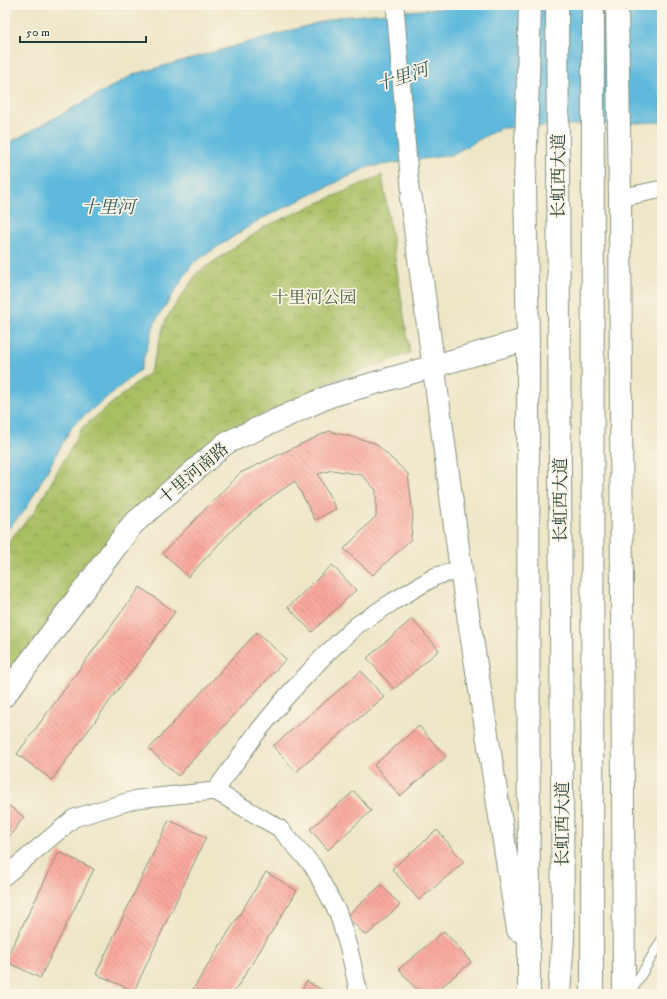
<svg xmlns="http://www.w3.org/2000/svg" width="667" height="999" font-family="'IM FELL DW Pica','Noto Serif SC',serif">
<defs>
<pattern id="park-crowns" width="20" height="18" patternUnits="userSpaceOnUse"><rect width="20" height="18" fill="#a9bf64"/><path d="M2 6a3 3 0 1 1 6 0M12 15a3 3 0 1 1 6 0" fill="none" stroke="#899c53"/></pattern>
<pattern id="building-back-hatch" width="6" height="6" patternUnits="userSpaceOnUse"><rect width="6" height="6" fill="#faa89e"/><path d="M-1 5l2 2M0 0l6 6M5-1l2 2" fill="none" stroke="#ca8a82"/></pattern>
</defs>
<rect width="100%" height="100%" fill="#fcf5e5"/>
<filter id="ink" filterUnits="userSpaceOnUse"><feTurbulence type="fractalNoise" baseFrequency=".025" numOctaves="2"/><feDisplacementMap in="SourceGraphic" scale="8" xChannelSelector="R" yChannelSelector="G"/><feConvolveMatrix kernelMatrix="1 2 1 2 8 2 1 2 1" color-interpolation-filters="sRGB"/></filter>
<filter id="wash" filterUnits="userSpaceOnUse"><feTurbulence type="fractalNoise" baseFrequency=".012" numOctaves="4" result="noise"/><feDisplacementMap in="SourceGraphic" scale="16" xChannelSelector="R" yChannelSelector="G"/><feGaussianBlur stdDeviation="0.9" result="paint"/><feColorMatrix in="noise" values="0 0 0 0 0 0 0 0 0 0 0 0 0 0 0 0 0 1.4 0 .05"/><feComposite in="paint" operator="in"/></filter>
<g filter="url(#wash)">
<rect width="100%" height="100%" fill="#ede6c7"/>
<path fill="url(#park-crowns)" stroke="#647e4c" d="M382,175L410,353L336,380L223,433L5,685V545L35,511L82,428L150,372L166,319L197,273L266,226Z"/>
<path fill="#5eb9dc" stroke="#3e7b88" d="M480,5H540L662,9V122L500,128L451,155L368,167L259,220L193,263L155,322L140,370L73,425L25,510L5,532V145L135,74L339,17Z"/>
<g id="blocks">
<path fill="url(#building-back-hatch)" d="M329,431L375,443L408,474L413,515L411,539L373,575L344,549L376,516V490L362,475L332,470L318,474L336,509L315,520L295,481L267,500L234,528L188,577L163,553L240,473Z
M332,565L356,590L312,632L288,607Z
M140,587L175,612L52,780L17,754Z
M412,619L439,650L394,689L367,658Z
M257,632L286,659L178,776L149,749Z
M361,671L384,697L296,772L273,746Z
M419,726L446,757L400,796L374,765Z
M354,791L371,811L328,850L310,829Z
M5,803L24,817L5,842Z
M169,820L206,837L134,991L96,974Z
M437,830L464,862L419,900L392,869Z
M59,852L94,869L40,978L5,961Z
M266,872L297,891L233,994H190Z
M381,885L400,905L366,936L347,916Z
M444,931L471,962L433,994H420L399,969Z
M307,981L329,994H299Z"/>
</g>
</g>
<g filter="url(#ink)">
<use href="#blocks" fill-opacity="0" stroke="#86927e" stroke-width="1"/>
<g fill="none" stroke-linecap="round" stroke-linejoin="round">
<g stroke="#86927e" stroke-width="11">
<path id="lane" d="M630,994L662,939"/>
</g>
<g stroke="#86927e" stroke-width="19">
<path id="street" d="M395,5L411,199
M620,198L662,189
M215,791L255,735L286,697L324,656L357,625L394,601L436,576L461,570
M5,876L74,818L137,799L215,791L279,828L313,866L338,913L350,953L359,994"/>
</g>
<g stroke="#86927e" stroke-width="24">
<path id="secondary" d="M617,5L620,198L624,994
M411,199L461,570L518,930
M5,695L132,525L226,443L330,396L528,339
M529,994L528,339L525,183L530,5"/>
</g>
<g stroke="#86927e" stroke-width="24">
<path id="primary" d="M557,5L563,938L559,994
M592,994L593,5"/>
</g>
<use href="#lane" stroke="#fff" stroke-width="9"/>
<use href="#street" stroke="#fff" stroke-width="17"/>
<use href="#secondary" stroke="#fff" stroke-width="22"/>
<use href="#primary" stroke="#fff" stroke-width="22"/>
</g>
</g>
<g text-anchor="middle" stroke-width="3.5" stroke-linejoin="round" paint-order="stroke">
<g font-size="17" fill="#1f3d34" stroke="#fcf5e5">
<text transform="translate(558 176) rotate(-90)" y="6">长虹西大道</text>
<text transform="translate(193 473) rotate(-40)" y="6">十里河南路</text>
<text transform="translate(560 500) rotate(-90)" y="6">长虹西大道</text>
<text transform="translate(562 824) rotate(-90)" y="6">长虹西大道</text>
</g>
<g font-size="17" fill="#425e40" stroke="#fcf5e5">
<text x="314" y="303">十里河公园</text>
</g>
<g font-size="18" font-style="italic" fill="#2f5c5e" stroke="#fcf5e5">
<text transform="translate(402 77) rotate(-18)" y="6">十里河</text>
<text x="108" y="213">十里河</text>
</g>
</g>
<rect width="667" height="999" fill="none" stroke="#fcf5e5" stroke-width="20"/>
<path d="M20 36v6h126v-6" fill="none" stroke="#1f3d34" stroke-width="2"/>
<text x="26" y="36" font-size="12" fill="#1f3d34" stroke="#fcf5e5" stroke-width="3" paint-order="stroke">50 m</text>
</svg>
